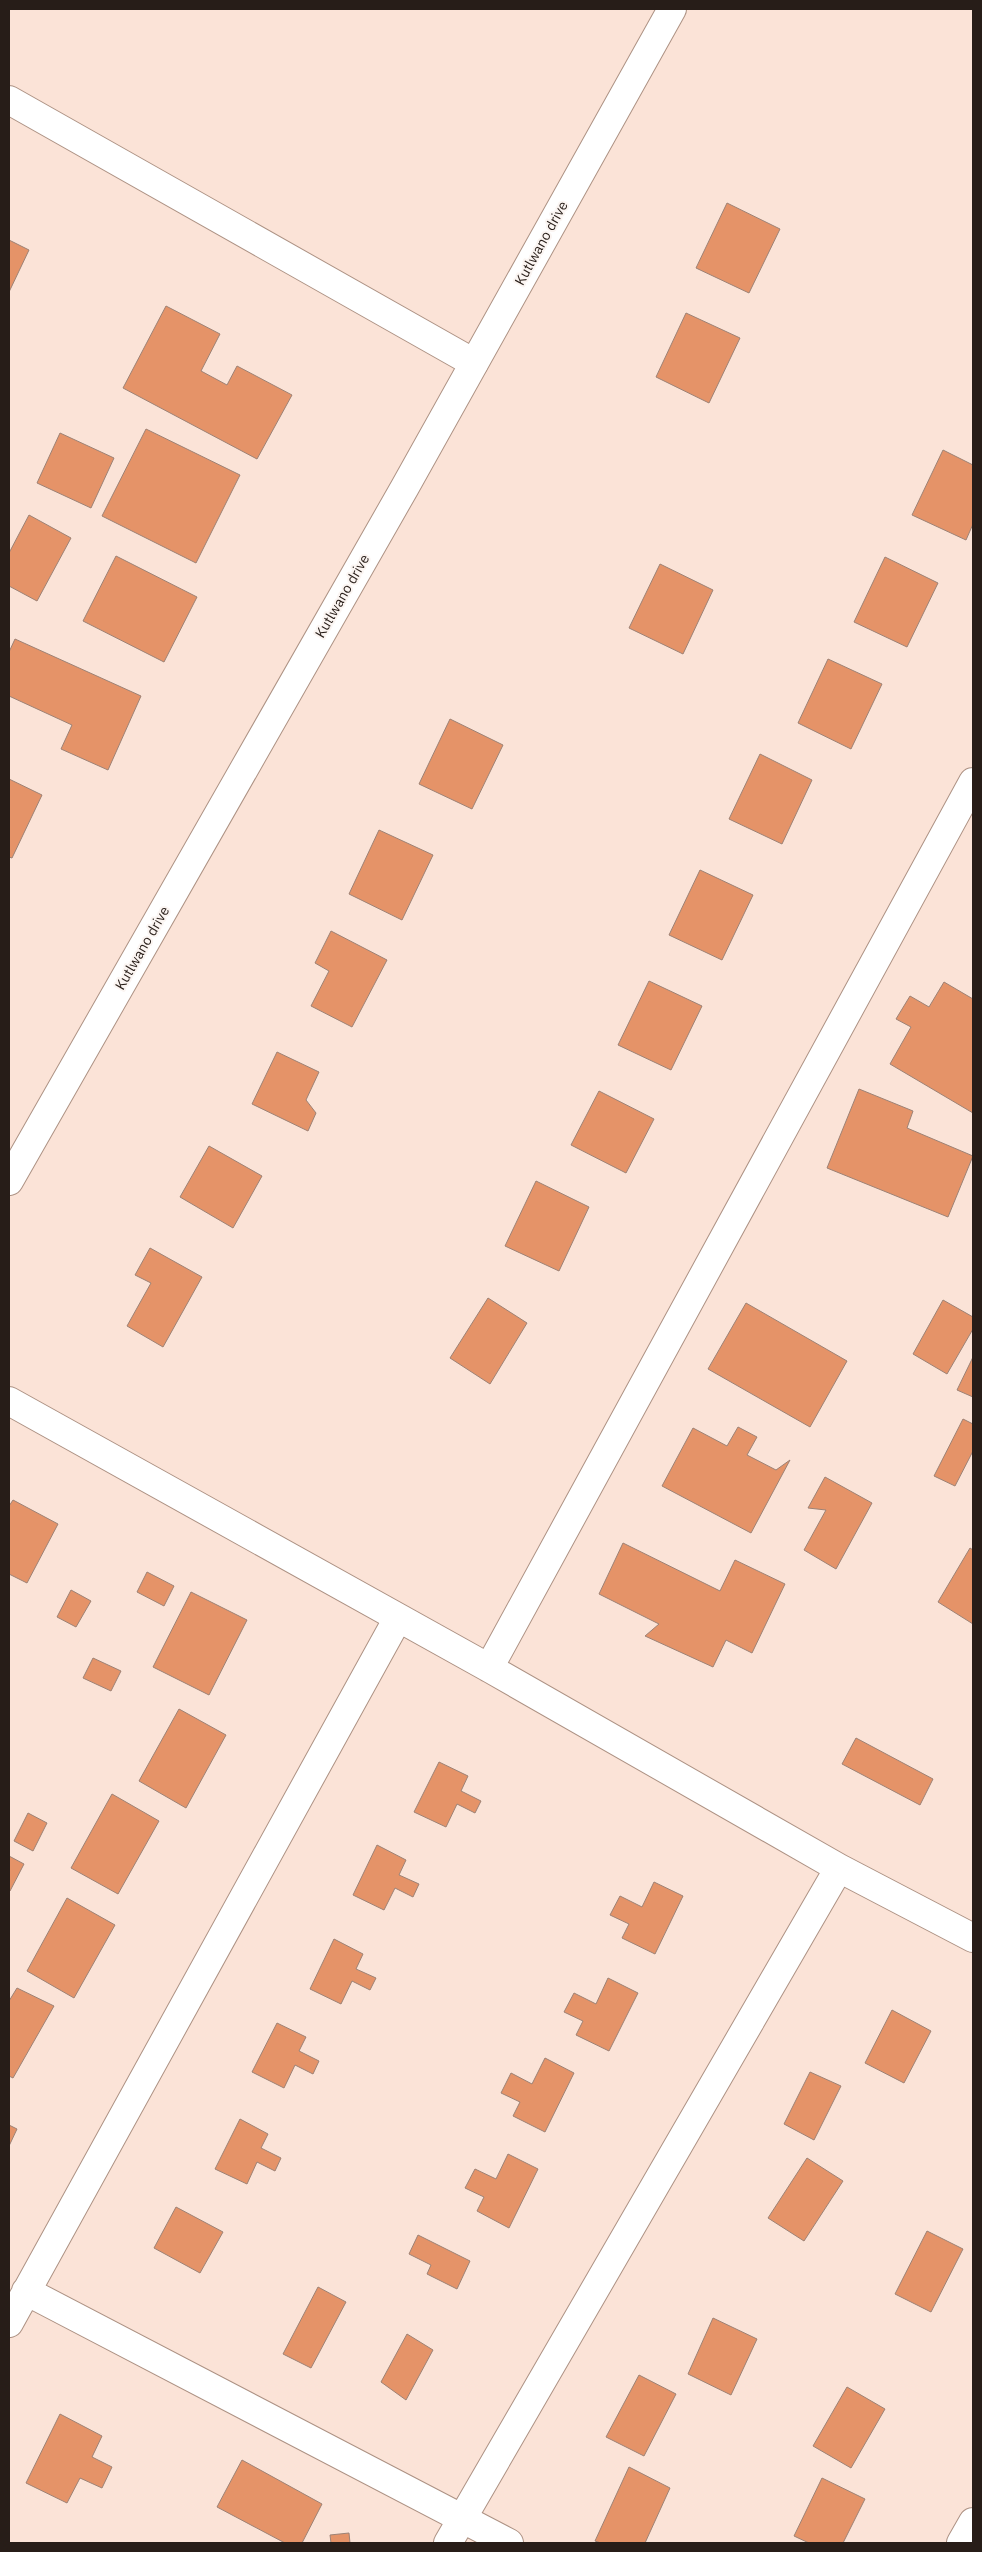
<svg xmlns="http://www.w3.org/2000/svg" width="982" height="2552" font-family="'IBM Plex Sans',sans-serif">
<rect width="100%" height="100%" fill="#fbe3d7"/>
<path fill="#e59368" stroke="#9d8275" d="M727,203L780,229L749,293L696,268Z
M9,240L29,250L9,292Z
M166,306L220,334L201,371L227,385L237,366L292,395L257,459L123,388Z
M686,313L740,338L709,403L656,377Z
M146,429L240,475L196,563L102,516Z
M60,433L114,458L91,508L37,483Z
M943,450L973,465V524L966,540L912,515Z
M29,515L71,538L37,601L9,586V553Z
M116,556L197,597L164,662L83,621Z
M885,557L938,583L907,647L854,622Z
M660,564L713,590L683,654L629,628Z
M15,639L141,696L108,770L61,749L72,725L9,696V652Z
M828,659L882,684L851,749L798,723Z
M450,719L503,745L472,809L419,784Z
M760,754L812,780L782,844L729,819Z
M9,779L42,795L12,858L9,857Z
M379,830L433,855L402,920L349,894Z
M700,870L753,895L722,960L669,935Z
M331,931L387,960L352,1027L311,1006L329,971L315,963Z
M649,981L702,1006L671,1070L618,1045Z
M944,982L973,999V1113L890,1064L911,1027L896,1019L910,996L929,1007Z
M277,1052L319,1072L306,1100L316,1113L308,1131L252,1104Z
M859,1089L913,1111L907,1128L973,1156L948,1217L827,1168Z
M599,1091L654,1119L626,1173L571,1145Z
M209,1146L262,1176L233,1228L180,1197Z
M536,1181L589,1207L559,1271L505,1246Z
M150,1248L202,1277L163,1347L127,1326L151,1283L135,1275Z
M488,1298L527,1323L490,1384L450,1358Z
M943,1300L973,1317V1329L947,1374L913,1354Z
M746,1303L847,1361L810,1427L708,1369Z
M973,1357V1397L957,1390Z
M963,1419L973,1424V1451L955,1486L934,1476Z
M738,1427L757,1437L747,1455L776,1470L790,1460L751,1533L662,1486L693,1428L727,1446Z
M825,1477L872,1503L836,1569L804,1550L826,1510L808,1508Z
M13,1500L58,1524L27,1583L9,1574V1506Z
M623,1543L720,1591L735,1560L785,1584L752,1653L726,1640L713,1667L645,1636L659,1624L599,1594Z
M970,1548L973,1550V1624L938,1602Z
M147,1572L174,1586L164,1606L137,1592Z
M71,1590L91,1601L76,1627L57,1617Z
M191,1592L247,1620L209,1695L153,1667Z
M93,1658L121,1671L111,1691L83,1678Z
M179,1709L226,1735L186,1808L139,1781Z
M856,1738L933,1779L920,1805L842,1764Z
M439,1762L468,1776L461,1791L481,1801L475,1813L457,1804L446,1827L414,1812Z
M112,1794L159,1821L118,1894L71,1868Z
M28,1813L47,1823L33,1851L14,1841Z
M377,1845L406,1860L399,1875L419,1884L413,1897L395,1888L384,1910L353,1895Z
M9,1856L24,1864L10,1891H9Z
M654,1882L683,1896L655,1954L622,1938L629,1924L610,1915L620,1896L642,1907Z
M67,1898L115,1925L74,1998L27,1971Z
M334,1939L363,1954L356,1969L376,1978L370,1990L352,1981L341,2004L310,1989Z
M608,1978L638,1993L609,2051L576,2035L583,2021L564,2012L574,1993L596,2004Z
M17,1988L54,2006L13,2078L9,2076V2001Z
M892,2010L931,2031L904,2083L865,2063Z
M277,2023L306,2037L299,2051L319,2061L313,2074L295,2065L284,2088L252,2072Z
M545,2058L574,2073L545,2132L513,2116L520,2102L501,2093L511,2073L532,2084Z
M810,2072L841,2086L814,2140L784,2124Z
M240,2119L268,2134L261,2148L281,2158L275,2171L257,2162L247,2184L215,2169Z
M9,2125L17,2129L9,2146Z
M508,2154L538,2169L509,2228L477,2211L484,2197L465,2188L475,2169L496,2179Z
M807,2158L843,2181L804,2241L768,2218Z
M176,2207L223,2232L200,2273L154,2248Z
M927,2231L963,2249L931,2312L895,2294Z
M418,2235L470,2261L457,2289L427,2274L431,2265L409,2254Z
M318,2287L346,2302L311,2368L283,2354Z
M713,2318L757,2339L731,2395L688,2374Z
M407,2334L433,2350L406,2400L381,2382Z
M639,2375L676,2394L644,2456L606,2437Z
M847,2387L885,2409L851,2468L813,2446Z
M60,2414L102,2436L92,2457L112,2467L102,2488L80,2478L67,2503L26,2483Z
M242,2460L322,2504L302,2543H285L217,2507Z
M629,2467L670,2488L645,2543H601L595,2541Z
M822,2478L865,2499L843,2543H809L794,2536Z
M349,2533L350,2543H331L330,2535Z"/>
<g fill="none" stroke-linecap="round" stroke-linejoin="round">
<g stroke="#ad9284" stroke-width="30">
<path id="street" d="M9,100L474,363
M9,1401L489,1668L839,1868L973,1938
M489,1668L973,782
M26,2291L509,2543
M9,2323L398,1618
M448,2543L839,1868
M961,2543L973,2522"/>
</g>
<g stroke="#ad9284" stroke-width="30">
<path id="secondary" d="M9,1181L405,487L672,9"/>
</g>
<use href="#street" stroke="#fff" stroke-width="28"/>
<use href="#secondary" stroke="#fff" stroke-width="28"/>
</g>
<g text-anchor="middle" stroke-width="4" stroke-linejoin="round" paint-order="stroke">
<g font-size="14" fill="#271d18" stroke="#fbf5f2">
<text transform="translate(541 243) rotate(-61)" y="5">Kutlwano drive</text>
<text transform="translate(342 596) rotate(-60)" y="5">Kutlwano drive</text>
<text transform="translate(142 948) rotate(-60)" y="5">Kutlwano drive</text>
</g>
</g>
<rect width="982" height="2552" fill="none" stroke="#271d18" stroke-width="20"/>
</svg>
